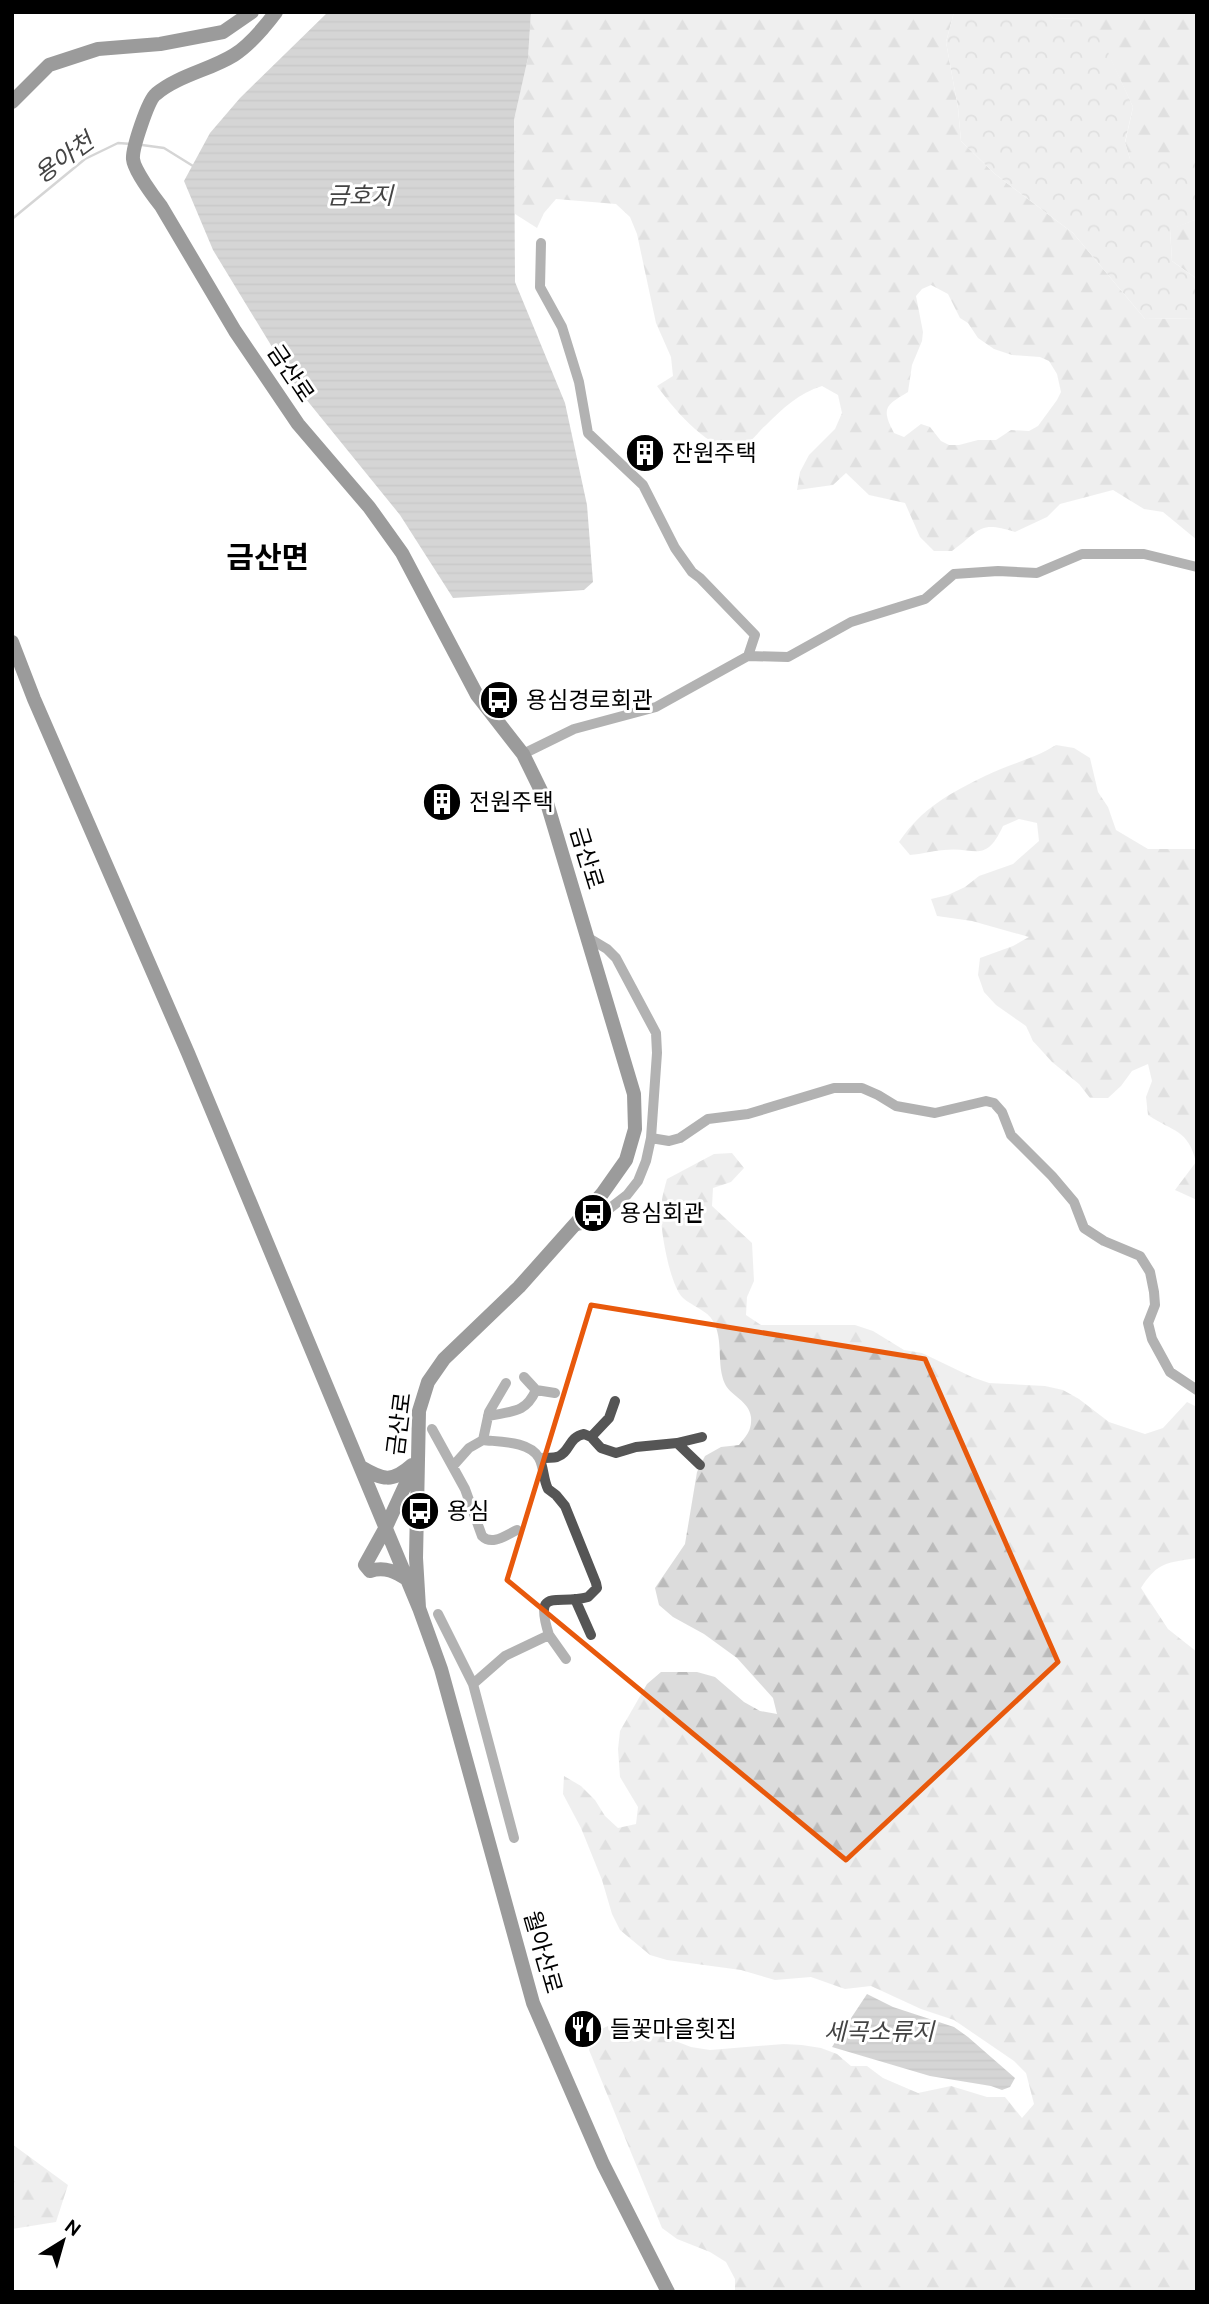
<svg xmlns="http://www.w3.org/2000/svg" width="1209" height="2304" font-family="Ubuntu,'Noto Sans KR',sans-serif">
<defs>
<pattern id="forest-firs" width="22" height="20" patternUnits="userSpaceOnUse" patternTransform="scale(1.75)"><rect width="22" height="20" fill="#dcdcdc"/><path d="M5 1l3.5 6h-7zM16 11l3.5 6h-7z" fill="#bbb"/></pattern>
<pattern id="park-crowns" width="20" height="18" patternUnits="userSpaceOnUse" patternTransform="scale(1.75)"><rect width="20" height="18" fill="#dcdcdc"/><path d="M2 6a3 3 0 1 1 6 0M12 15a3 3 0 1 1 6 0" fill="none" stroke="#bbb"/></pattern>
<pattern id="water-rules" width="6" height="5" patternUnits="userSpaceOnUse" patternTransform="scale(1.75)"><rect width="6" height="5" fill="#a3a3a3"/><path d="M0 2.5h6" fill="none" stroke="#8b8b8b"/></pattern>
</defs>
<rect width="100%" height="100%" fill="#fff"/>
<path fill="url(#forest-firs)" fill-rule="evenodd" d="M531,12H954L946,42L958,108L961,141L995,174L1073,233L1145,319L1197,318V540L1163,512L1144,509L1113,490L1060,504L1047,517L1015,532C978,520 980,531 952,551H934L920,537L905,503L869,495L846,473L833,485L797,490L800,472L809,455L835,429L842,413L838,395L822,386C799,393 783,408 765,426C760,430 756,437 750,441C747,443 740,448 736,448C707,451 672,406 657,386L673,376L671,357L656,323L637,234L630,217L616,204L556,199L544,213L537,228L515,214L514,120L528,58ZM931,285L948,294L960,318L968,323L978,338L994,349L1012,355L1040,357L1049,361L1057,374L1061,392L1057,400L1038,426L1029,431L1011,430L996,440H978L959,445H949L941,441L930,427L921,424L904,437L894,433C880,407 887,405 908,392L912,365L922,341L923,332L916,296L922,289Z
M1048,12H1197V163L1191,159H1130L1125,143L1133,107L1109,56L1079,19L1053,18Z
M1197,219V279L1172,261L1170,229Z
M1056,745L1074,748L1090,758L1098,792L1108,807L1116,830L1148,849H1197V1200L1175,1190L1196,1162C1188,1129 1173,1132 1148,1115L1146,1097L1152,1081L1148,1064L1132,1071L1121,1086L1108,1098H1090L1079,1084L1052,1062L1033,1041L1026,1026L996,1005L984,992L978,975L980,958L1013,946L1029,937L972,921L937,916L931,899L948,895L965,887L979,876L1013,864L1039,841L1037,823L1019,819L1003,826C985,865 975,846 944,850C932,851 922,854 910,855L899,842C923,807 949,794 985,776C1009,764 1034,759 1056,745Z
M732,1153L744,1168L731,1182L713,1188L712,1206L752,1243L754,1281L747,1297L746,1315L761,1325H855L873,1331L904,1350L922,1353L972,1377L989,1383L1045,1386L1063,1390L1079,1399L1109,1422L1145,1434L1163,1428L1187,1402L1197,1407V1558C1168,1563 1158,1561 1141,1588L1168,1629L1197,1652V2292H735V2279L726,2262L710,2252L677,2239L662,2228L589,2050L593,2033L610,2025L628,2026L640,2032L657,2034L691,2047L710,2050L784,2044L802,2045L821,2048L837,2054L851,2066H867L883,2078L918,2093L951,2086L987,2097H1005L1022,2118L1034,2104L1026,2073L1014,2061L954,2020L921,2009L871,1986L845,1989L811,1977L775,1980L741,1970L667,1960L650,1955L620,1930L612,1914L602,1880L581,1828L563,1794L564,1776L581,1786L595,1800L605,1816L618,1828L636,1824L638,1807L620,1777L618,1749L620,1731L647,1684L661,1672H697L715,1677L744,1702L760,1711L777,1714L773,1698L737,1658L704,1634L673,1617L659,1605L655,1588L685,1544L697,1472L705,1456L721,1447L739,1445C747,1435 752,1430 751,1417C749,1401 731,1396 725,1384C716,1364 724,1340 713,1321C708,1311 692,1306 683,1298C670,1286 660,1230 661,1211C661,1200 664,1190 667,1179L714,1154Z
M12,2144L68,2185L56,2222L12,2229Z"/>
<path fill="url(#park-crowns)" d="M954,12H1048L1053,18L1079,19L1098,30L1133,107L1125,142L1130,159H1192L1197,163V219L1170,230L1172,261L1197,279V318L1145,319L1073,233L995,174L961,141L958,108L946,42Z"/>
<path fill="url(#water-rules)" d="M328,12H531L528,58L514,120L515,282L565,403L587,505L593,582L584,590L453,598L400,515L297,388L213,250L184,181L210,133L240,98Z
M867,1994L893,2007L954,2027L968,2037L1015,2078L1010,2087L1002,2090L991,2086L930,2076L832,2047Z"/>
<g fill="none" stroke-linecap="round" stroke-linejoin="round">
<path stroke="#a3a3a3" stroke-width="2.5" d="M142,145L164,148L193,166
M12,219L85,159L118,143L132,144"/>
<path stroke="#555" stroke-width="10" d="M748,656L788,657L851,622L925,599L954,574L998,571L1037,573L1082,554H1144L1197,567
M523,754L574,729L656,707L748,656L755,635L700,578L692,572L675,548L643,485L588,433L579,382L562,327L540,287L541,243
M651,1138L669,1141L680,1138L708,1119L748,1114L834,1088H862L878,1095L896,1106L935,1113L986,1101L994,1103L1002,1112L1011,1135L1052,1176L1074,1202L1084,1228L1104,1241L1140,1256L1150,1272L1154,1292L1155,1305L1148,1323L1152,1339L1170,1372L1197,1390
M574,1227L582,1225L601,1215L627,1195L638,1181L646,1161L651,1138L657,1053L656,1033L616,958L607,949L587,937
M536,1390L555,1393
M488,1416C512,1411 525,1414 536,1390L524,1377
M432,1429L465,1489L482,1536C492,1546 506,1535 517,1530
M591,1437L609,1418L615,1401
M483,1440L489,1412L506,1383
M677,1443L702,1437
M539,1458C545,1458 552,1458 557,1457C570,1453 568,1437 584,1434L591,1437L601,1448L616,1453L636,1447L677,1443L700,1465
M453,1466L469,1448L483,1440C499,1442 530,1441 539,1458C544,1467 543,1479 548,1489L556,1495L565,1506L596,1583L597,1588L588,1597C557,1606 533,1585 549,1635L505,1656L473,1684
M575,1599L591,1635
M438,1614L473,1684L514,1838
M549,1635L566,1659"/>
<path stroke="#222" stroke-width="14" d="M276,12C264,28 251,44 234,55C210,70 179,75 156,94C148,100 132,149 133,159C134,170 154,197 161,206L235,331L298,424L369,507L402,553L477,695L523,754L547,803L634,1094L635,1129L626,1160L602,1194L519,1287L444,1359L428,1382L419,1411L416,1558L419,1608
M12,102L49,65L98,49L160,44L223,32L252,12
M12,642L34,699L188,1053L419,1608L441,1669L533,2003L603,2164L668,2292
M361,1467C383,1480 392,1483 412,1465
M408,1580C396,1572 385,1566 370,1571L365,1565L386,1527L415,1464"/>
</g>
<path d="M0 0H1209V2304H0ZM591,1305L925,1359L1058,1662L846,1860L507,1580Z" fill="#fff" fill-opacity=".55" fill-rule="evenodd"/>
<path fill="none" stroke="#e8590c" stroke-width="5" stroke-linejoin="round" d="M591,1305L925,1359L1058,1662L846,1860L507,1580Z"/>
<defs>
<g id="building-disc" transform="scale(2.0125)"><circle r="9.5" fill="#000" stroke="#fff"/><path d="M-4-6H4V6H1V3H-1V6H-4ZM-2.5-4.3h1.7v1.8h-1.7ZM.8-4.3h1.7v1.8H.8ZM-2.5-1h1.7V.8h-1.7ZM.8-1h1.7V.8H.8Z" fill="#fff"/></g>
<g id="bus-disc" transform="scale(2.0125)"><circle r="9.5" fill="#000" stroke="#fff"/><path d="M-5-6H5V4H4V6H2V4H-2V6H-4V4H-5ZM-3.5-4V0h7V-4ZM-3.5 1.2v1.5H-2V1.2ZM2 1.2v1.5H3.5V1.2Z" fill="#fff"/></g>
<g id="restaurant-disc" transform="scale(2.0125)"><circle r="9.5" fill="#000" stroke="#fff"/><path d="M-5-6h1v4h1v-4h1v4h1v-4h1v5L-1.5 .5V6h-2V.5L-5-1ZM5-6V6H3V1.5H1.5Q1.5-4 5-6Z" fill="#fff"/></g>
</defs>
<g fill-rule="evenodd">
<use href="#building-disc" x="645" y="453"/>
<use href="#bus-disc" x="499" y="700"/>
<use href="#building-disc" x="442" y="802"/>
<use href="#bus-disc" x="593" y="1213"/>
<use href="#bus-disc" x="420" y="1511"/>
<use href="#restaurant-disc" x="583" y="2029"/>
</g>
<g text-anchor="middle" stroke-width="6" stroke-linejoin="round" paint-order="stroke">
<g font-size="23" fill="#000" stroke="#fff">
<text transform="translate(291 373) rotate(56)" y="8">금산로</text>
<text transform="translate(587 858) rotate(73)" y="8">금산로</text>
<text transform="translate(399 1424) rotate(-83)" y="8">금산로</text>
<text transform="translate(543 1952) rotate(74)" y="8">월아산로</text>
</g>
<g font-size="23" fill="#000" stroke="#fff" text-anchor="start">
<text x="672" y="461">잔원주택</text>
<text x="526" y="708">용심경로회관</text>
<text x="469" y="810">전원주택</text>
<text x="620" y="1221">용심회관</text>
<text x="447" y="1519">용심</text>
<text x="610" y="2037">들꽃마을횟집</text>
</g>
<g font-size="24" font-style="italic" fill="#444" stroke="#fff">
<text transform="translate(64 158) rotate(-36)" y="8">용아천</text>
<text x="360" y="204">금호지</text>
<text x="879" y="2040">세곡소류지</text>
</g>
<g font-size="30" font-weight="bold" fill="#000" stroke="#fff">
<text x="268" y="568">금산면</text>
</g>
</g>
<rect width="1209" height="2304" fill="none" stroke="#000000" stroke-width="28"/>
<g transform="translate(63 2241) rotate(37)" stroke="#ffffff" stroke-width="5" paint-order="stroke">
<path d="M0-5L12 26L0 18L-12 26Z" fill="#000000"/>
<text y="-10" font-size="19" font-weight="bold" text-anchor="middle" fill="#000000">N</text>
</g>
</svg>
